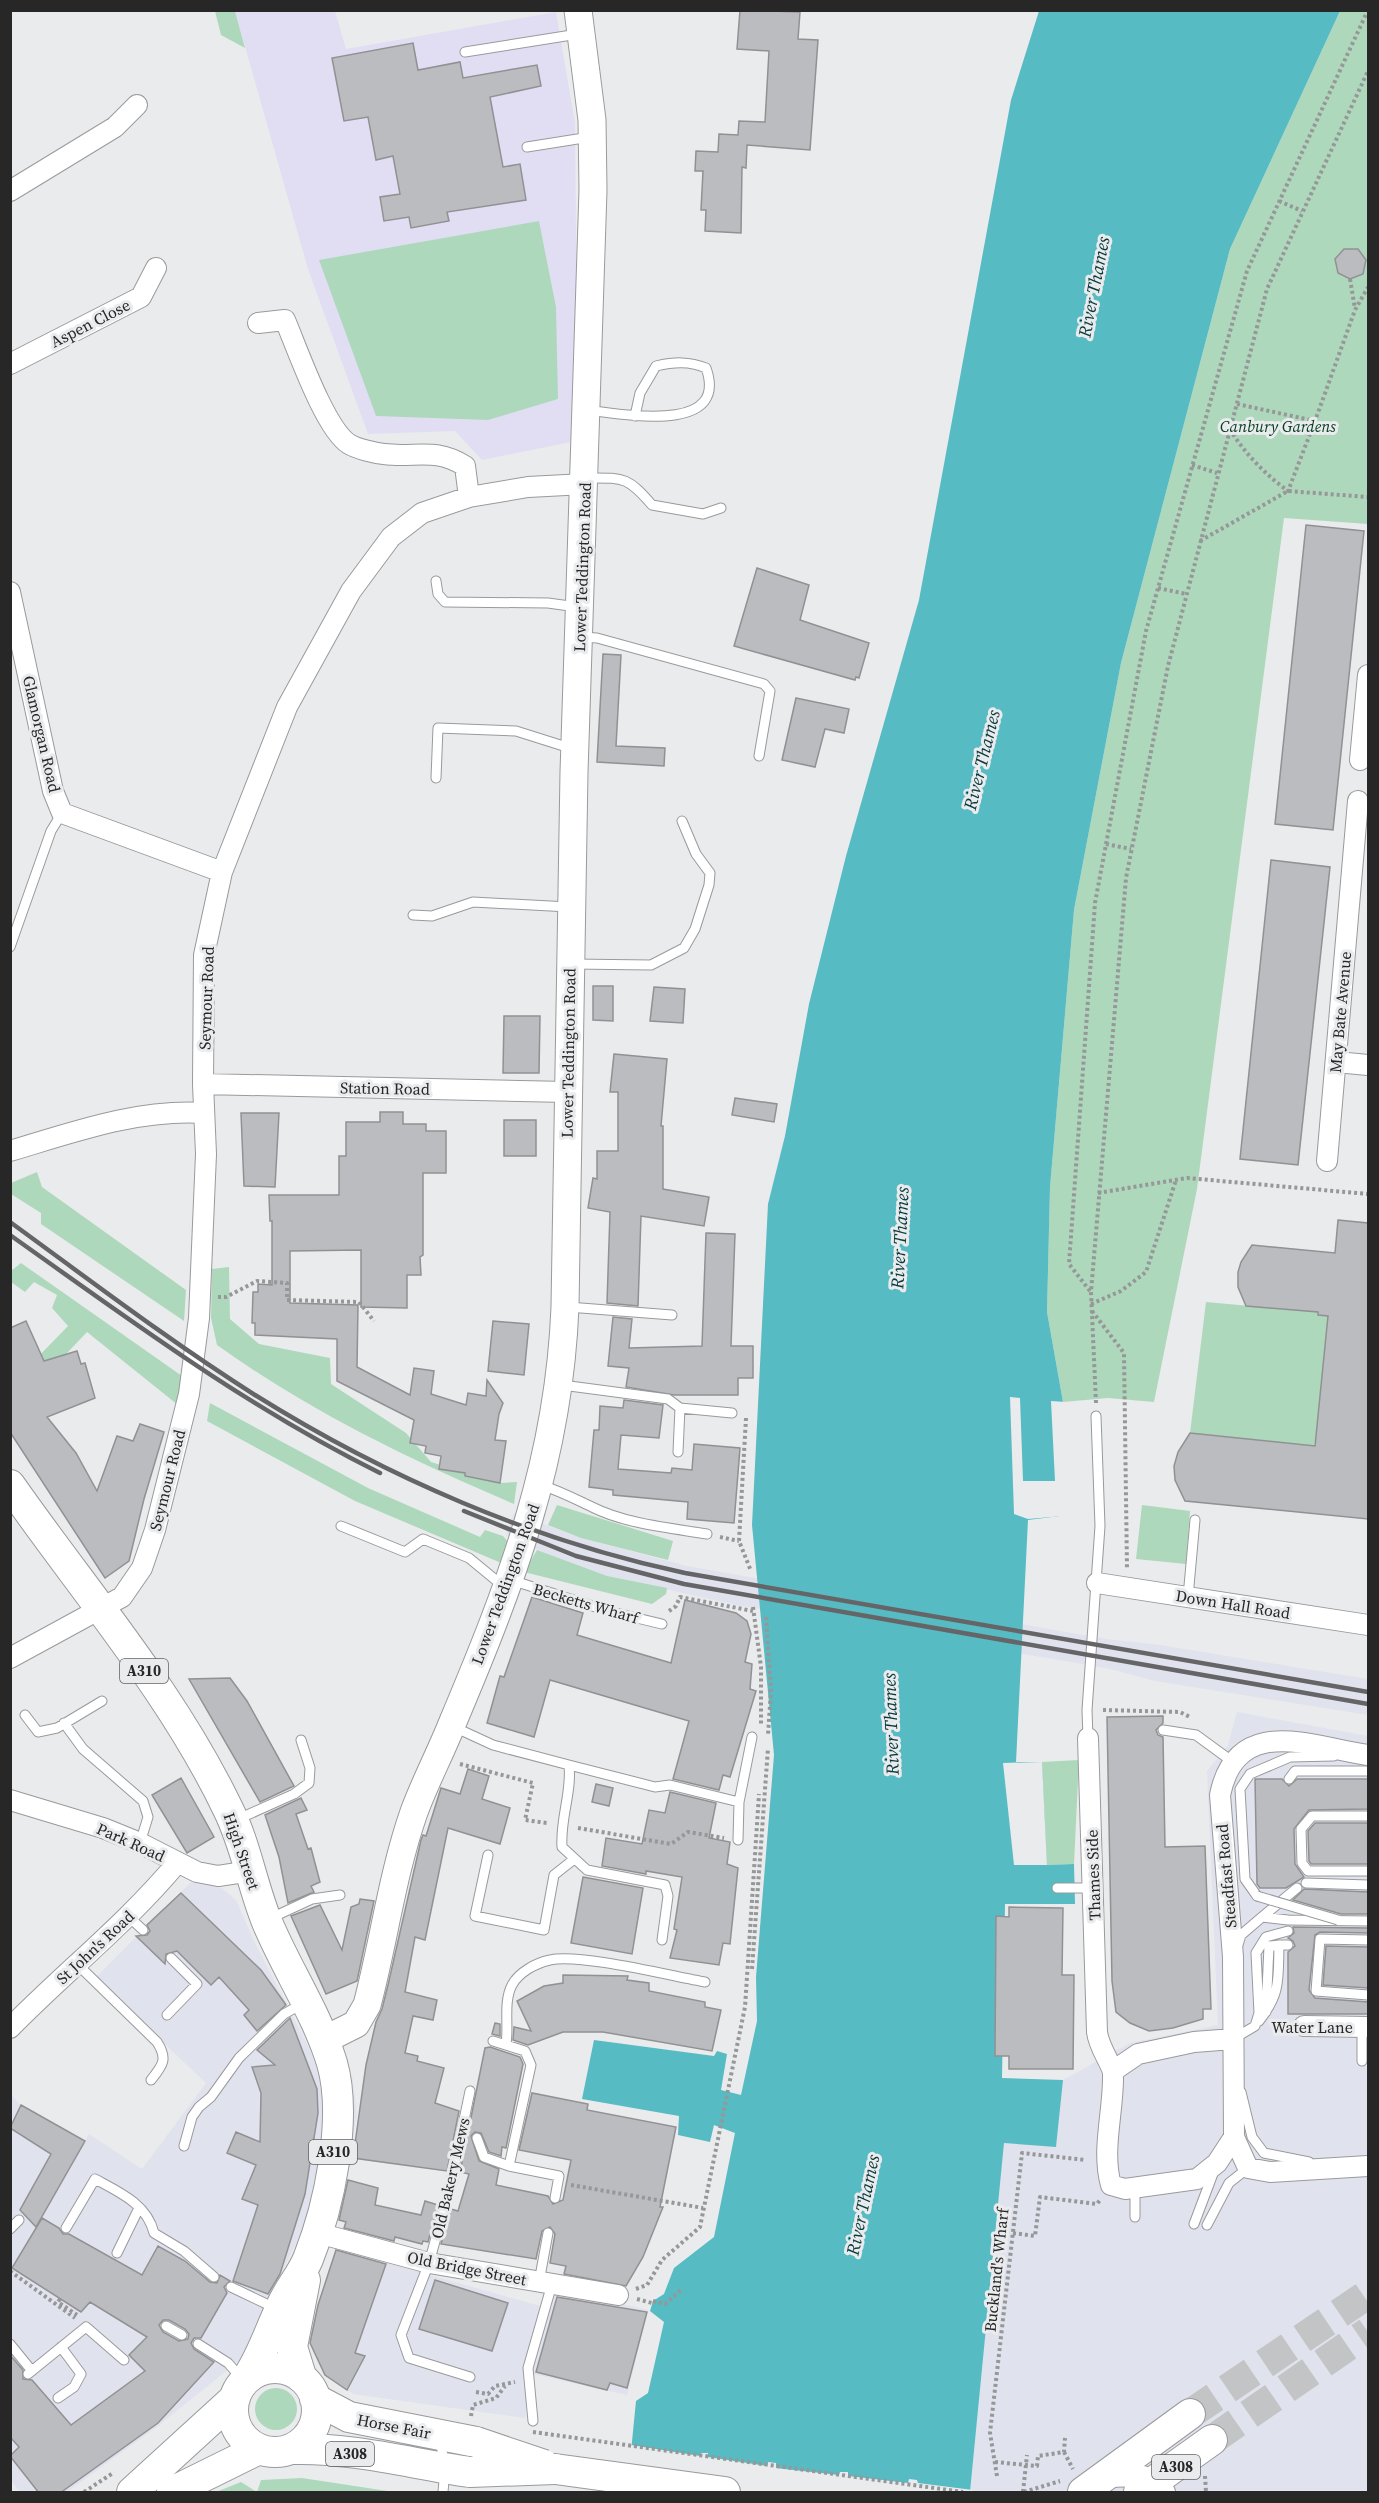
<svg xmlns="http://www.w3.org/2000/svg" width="1379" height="2503" font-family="'Source Serif 4',serif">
<rect width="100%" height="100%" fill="#eaebed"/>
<path fill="#e0e3ed" d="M514,1513L581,1538L687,1566L1106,1639L1160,1645L1368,1679V1715L1155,1681L1106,1668L736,1605L607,1576L572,1565L506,1535Z
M1237,1712L1368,1736V2492H970L1004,2142L1056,2147L1063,2080L1130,2043L1218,2025L1207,1771L1228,1745Z
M191,1882L222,1888L236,1900L254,1941L310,2050L320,2076L352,2075L357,2115L345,2178L315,2176L307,2220L241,2359L158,2426L67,2492H20L11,2481L10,2094L21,2105L85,2141L89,2134L142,2169L206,2083L95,1978Z
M337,2249L551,2309L557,2288L648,2310L627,2395L533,2374L525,2418L353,2394L333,2380L321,2366L314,2349L310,2328Z"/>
<path fill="#e1def4" d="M235,11H335L346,49L556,12L575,123L577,344L571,442L482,460L455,431L368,434L308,269Z"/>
<path fill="#aed8bc" d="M215,11H235L245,48L221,35Z
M1340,11H1368V524L1284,518L1197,1189L1154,1402L1108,1398L1063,1402L1047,1312L1050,1187L1074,910L1121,663L1230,249Z
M539,221L556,307L558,399L488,420L376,416L319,260Z
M37,1172L42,1187L186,1290L184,1321L41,1224V1213L11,1194V1183Z
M21,1263L182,1376L178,1405L87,1332L48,1373L35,1360L68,1326L52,1308L57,1295L34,1282L25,1292L11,1282V1271Z
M229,1267L230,1319L259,1344L330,1358L331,1384L406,1433L431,1462L500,1483L517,1482L514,1504C410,1460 309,1411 217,1345L211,1318L212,1269Z
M1206,1302L1318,1312L1338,1317L1314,1446L1190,1433Z
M210,1403L368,1488L480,1537L485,1530L503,1536L509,1543L506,1565L355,1501L207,1421Z
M557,1505L673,1541L668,1560L581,1538L548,1525Z
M1142,1505L1190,1511L1186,1564L1136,1559Z
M537,1550L607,1576L667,1588L666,1594L652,1604L524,1572Z
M1079,1760L1074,1864L1047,1865L1042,1762Z
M255 2409a21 21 0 1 1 42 0a21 21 0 1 1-42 0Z
M302,2478L394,2492H395H216L241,2482L257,2492L261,2480Z"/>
<path fill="#56bbc3" d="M1039,11H1340L1230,249L1121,663L1074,910L1050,1187L1047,1312L1063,1402L1060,1516L1028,1520L1016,1762H1042L1047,1865L1074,1864L1075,1904H1005L1002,2078L1063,2080L1056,2147L1004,2143L970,2492H627L636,2401L648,2393L664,2322L650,2311L653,2301L664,2294L674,2268L714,2237L735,2133L714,2125L710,2142L678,2135L679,2116L582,2099L594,2040L714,2056L717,2051L727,2054L721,2090L741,2095L757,2021L756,1977L774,1755L752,1525L768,1204L785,1136L809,1004L846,856L919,600L1011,100Z"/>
<path fill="#eaebed" d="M1010,1397L1020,1398L1023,1481H1055L1051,1401L1066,1402L1070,1505L1063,1516L1028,1519L1014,1514Z
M1042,1762L1047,1865H1014L1003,1763Z
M629,2441L631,2445L700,2456L701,2453H708V2457L767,2466L768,2462L776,2463V2468L839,2475L840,2472H848V2476L908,2483L909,2479L917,2480L918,2483L973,2490V2492H624Z"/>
<path fill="#bbbcbf" stroke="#919194" stroke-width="1.5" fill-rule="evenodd" d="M740,10L800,12L798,39L818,40L810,150L747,145L746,168L742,167L741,233L705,231L706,210H701L703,171H695L696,151L718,152L719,134L738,135L739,121L765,122L769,51L737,49Z
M413,43L418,70L460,62L463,78L537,65L541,86L490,97L503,167L520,164L526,200L447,212L449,221L411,228L409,217L384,221L380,197L400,194L393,156L376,160L368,117L344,121L332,58Z
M1344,249H1358L1366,260L1363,274L1350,279L1338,273L1335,259Z
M1306,525L1364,531L1333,830L1275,824Z
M757,568L809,585L800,620L869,643L859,678L856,677L855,680L734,646Z
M603,654L621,655L616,746L665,748L664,766L597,762Z
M796,698L849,709L844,733L825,729L815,767L782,760Z
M1271,860L1330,867L1298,1165L1240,1159Z
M593,986H613V1021L593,1020Z
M654,987L685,989L683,1023L650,1021Z
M504,1016H540L539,1073H503Z
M614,1054L667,1059L661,1126H663V1189L709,1197L704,1226L641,1216L638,1306L607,1303L610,1212L588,1208L593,1178L597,1179V1151H618V1092H610Z
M735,1098L777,1104L774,1122L732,1115Z
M380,1112H403V1124H426V1131H446V1173H423V1255L420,1257L421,1275H407V1308L361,1307V1250L290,1251V1303L358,1305L357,1367L410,1395L414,1368L434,1371L431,1394L466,1405L468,1393L486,1396L487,1380L503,1403L499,1414L495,1440L506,1441L500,1483L465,1476V1473L439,1469L441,1456L425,1453L426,1446L410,1443L414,1420L337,1381V1339L255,1335V1323H252L253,1292H258V1284L272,1285V1221H270L269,1195H339V1156H346V1122H380Z
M241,1113H279L275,1187L244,1186Z
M504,1120H536V1156H504Z
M1338,1220L1368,1223V1519L1185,1501L1175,1480L1174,1466L1178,1452L1190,1433L1315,1446L1328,1316L1318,1315V1312L1246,1306L1238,1287V1272L1241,1262L1252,1245L1335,1253Z
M706,1233L735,1234L731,1346H753V1378H738V1395H674L626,1387L629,1368L608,1366L613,1317L632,1319L629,1348L702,1346Z
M26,1321L44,1361L77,1351L81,1364L85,1363L95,1398L47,1417L76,1453L97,1491L117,1436L133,1441L140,1424L164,1432L144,1499L129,1561L105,1578L10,1432V1328Z
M493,1321L529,1324L524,1375L488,1371Z
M624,1400L663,1405L659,1438L621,1435L618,1469L671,1473L672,1468L692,1470L694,1444L740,1448L734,1523L687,1519L688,1502L613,1495V1490L589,1487L594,1430H599L600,1406L623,1408Z
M532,1597L583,1613L577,1635L671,1663L685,1600L736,1613L747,1621L751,1634L745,1662L752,1664L750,1689L756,1691L730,1777L723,1775L719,1790L673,1779L689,1721L550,1680L534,1737L487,1723L500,1676L504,1677Z
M230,1678L247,1701L294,1786L260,1802L189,1679Z
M1163,1716V1723L1156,1730L1158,1735L1163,1737L1165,1847L1205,1846L1211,2009H1203V2019L1173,2028L1149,2031L1130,2023L1116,2012L1112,1981L1107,1717Z
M468,1769L489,1776L482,1799L510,1808L500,1844L448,1828L425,1940L415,1937L405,1992L437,2000L433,2020L413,2016L405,2053L418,2056L417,2061L444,2068L435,2103L459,2111L447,2171L353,2158L366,2065L376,2022L382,2009L388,1985L421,1840L423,1835L426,1836L441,1788L460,1794Z
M181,1778L214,1837L187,1853L152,1795Z
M1255,1779H1282L1289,1786L1297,1779H1368V1809L1309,1810L1294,1829L1295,1864L1304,1877L1286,1888H1260L1257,1884Z
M596,1784L613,1788L609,1806L592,1802Z
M670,1792L716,1803L709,1838L730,1842L727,1864L738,1868L730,1944L723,1943L719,1965L670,1958L677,1930L674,1929L682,1877L646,1871V1874L602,1866L606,1838L642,1844L649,1810L665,1813Z
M301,1798L307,1810L296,1814L308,1849L311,1848L320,1882L311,1886L314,1892L288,1903L279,1857L265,1815Z
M1315,1823H1368V1864H1311L1309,1861L1308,1831Z
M583,1877L643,1888L632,1954L571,1943Z
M1304,1889L1368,1892V1914H1341L1293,1900Z
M181,1893L261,1970L284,2002L286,2005L257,2031L244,2015L249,2010L219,1977L211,1985L177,1951L166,1954L165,1964L136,1936L147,1935L150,1931L147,1925Z
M360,1899L374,1901L357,1981L326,1994L291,1916L320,1905L342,1950L351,1907L359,1904Z
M1009,1907L1063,1908L1062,1975H1074L1073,2069H1009V2056H995L996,1916L1009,1917Z
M1293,1927L1368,1928V1933L1320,1932L1315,1935L1309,1990L1315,1998L1368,2002V2014H1288V1952L1295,1946L1293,1941L1288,1938L1294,1933Z
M1326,1946L1368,1947V1988L1323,1985Z
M563,1975L628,1976L627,1980L649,1983V1991L705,2002V2007L721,2010L712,2051L603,2032H563L528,2045L513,2040L514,2027L531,2031L517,2001L544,1986L563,1983Z
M290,2018L317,2089L318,2113L305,2194L280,2274L268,2294L233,2281L258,2205L242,2199L256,2165L227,2153L236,2132L260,2142L261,2093L252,2067L275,2065L257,2050Z
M495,2023L500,2024V2036L492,2034Z
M490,2047L520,2057L523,2064L506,2148L502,2147L501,2156L489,2152L481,2133L475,2132L471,2136L479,2161L499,2169L496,2185L548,2196L553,2204L563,2200L571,2160L519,2150L532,2093L588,2104L587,2110L676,2127L660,2207H663L643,2257L626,2286L564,2274L566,2266L550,2263L555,2234L550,2227L542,2231L536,2259L441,2244L451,2209L458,2211L469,2174L460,2172L485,2048Z
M21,2105L85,2141L36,2227L20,2210L51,2154L10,2128Z
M348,2180L378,2188L375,2205L421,2215L425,2201L438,2205L428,2242L423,2241L422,2244L395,2237L394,2241L344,2228L346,2222L339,2220Z
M42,2218L59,2228L63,2234H69L142,2275L158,2246L185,2261L210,2282L217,2283L220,2275L230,2281L224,2287L227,2293L201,2338H194L191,2343L194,2349L214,2362L158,2423L60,2493H39L10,2456L19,2447L10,2437V2355L23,2370V2379L32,2380L71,2425L145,2371L129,2355L147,2337L90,2302L81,2312L12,2268ZM163,2320H169L185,2329L189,2334L188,2339L179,2341L163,2332L159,2325Z
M336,2250L386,2264L355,2353L365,2356L347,2390L325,2375L310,2343L318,2305Z
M435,2280L508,2303L492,2351L419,2329Z
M557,2297L647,2312L627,2388L610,2383L607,2390L536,2372Z"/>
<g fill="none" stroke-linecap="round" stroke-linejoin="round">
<path stroke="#c3c4c6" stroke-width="30" stroke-dasharray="30 15" stroke-linecap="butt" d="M1190,2414L1368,2294
M1212,2440L1368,2332"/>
<g stroke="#999a9c" stroke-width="11">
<path id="lane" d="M465,52L578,34
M527,147L590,137
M587,410C621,414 730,435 706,368C689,361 674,362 656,366L640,393L635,416
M585,478C624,478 627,476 652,505L703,514L721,508
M436,581L438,594L445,602L548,603L577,607
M581,637L597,638L764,684L770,691L759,756
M436,778L438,728L516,731L573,749
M413,915L432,916L473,902L569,907
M10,947L51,831L62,813
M572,964L651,965L684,948L695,929L709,885L710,873L696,854L682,821
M568,1307L672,1315
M562,1385L668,1399L680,1408L732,1413
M678,1452L680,1408
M541,1485C560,1491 575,1499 592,1507C626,1524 670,1528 707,1534
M341,1526L405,1552L423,1539L469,1558L503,1586
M511,1580L608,1611L662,1624
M1188,1597L1195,1520
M25,1715L38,1732L57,1728L102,1701
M64,1723L83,1749L143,1801L148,1817L140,1843
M454,1727L493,1745L569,1765C572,1793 560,1818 562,1847L587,1870L665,1885L668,1896L662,1940
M1163,1730L1196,1735L1233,1762
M1088,1738L1087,1710L1100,1526L1096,1416
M569,1765L655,1787L670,1785L739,1802L738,1840
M1289,1779L1295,1771H1368
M739,1802L752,1737
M1368,1816H1312L1301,1829L1302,1863L1308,1871H1368
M236,1820L294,1794L309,1783L310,1768L301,1740
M488,1855L475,1916L544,1930L554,1875L573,1860
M1306,1883L1368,1885
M1057,1888H1094
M1257,1896L1245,1879L1240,1789L1250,1774L1290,1757L1334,1756
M129,1917L143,1930
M1262,1917L1297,1888
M271,1918L312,1899L340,1895
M1368,1940L1320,1939L1316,1991L1368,1995
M1238,1945L1241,1935L1262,1917L1288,1920L1368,1921
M76,1963L157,2042C168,2059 163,2065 151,2080
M1266,2012L1269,1946L1279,1945
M167,2015L197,1984L171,1958
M1259,2021C1281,1993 1278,1980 1279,1945H1288
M1362,2027V2061
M1233,2039L1255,2026L1259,2013L1256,1953L1266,1937L1288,1931
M493,2041L525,2051L531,2065L509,2166L559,2176L555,2198
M506,2044C509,2026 503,2002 512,1985C519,1972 536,1963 550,1960C579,1953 671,1976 705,1982
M470,2091L450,2187L429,2263L401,2335L409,2358L470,2377
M1241,2092L1252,2137L1264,2153L1309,2162
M477,2138L484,2157L509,2166
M184,2146L192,2117L199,2107L211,2097L239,2058L284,2014L302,2004
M1135,2217V2188
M1194,2224L1214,2171
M1207,2225L1229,2183L1248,2168
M66,2228L95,2179C119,2192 147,2204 154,2233L184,2251L214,2277
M10,2229L19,2220
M117,2253L139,2208
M539,2282L548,2233
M231,2287L277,2309
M166,2326L182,2335
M10,2344L32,2371
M198,2344L228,2363L242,2379
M28,2374L86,2327L124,2360
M58,2398L74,2387L81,2374L61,2347
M533,2421L528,2368L552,2284
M440,2438L445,2469L443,2492"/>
</g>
<g stroke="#999a9c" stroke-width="22">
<path id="street" d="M10,191L115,127L137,105
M258,323L285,320C297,348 325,429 349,444C357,449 375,453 384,454C416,458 435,447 465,466L469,497
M10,364L141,297L156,268
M10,592L53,791L62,813L222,872
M1360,760L1368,675
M1336,1062L1368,1065
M203,1084L567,1092
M10,1151C74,1132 137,1109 204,1113
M1327,1161L1358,801
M1097,1583L1368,1625
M10,1658L122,1597L142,1568L155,1530L189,1394L199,1318L206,1154L203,1084L204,955L222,872L287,707L351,591L391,537L422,513L469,497L528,487L585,484
M1088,1738L1097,2032C1099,2049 1113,2065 1113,2074C1114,2110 1101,2150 1111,2185L1125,2189L1197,2179L1217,2163L1234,2137
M1368,1755C1312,1747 1237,1713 1220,1795L1233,1957L1234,2137L1248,2168L1270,2172L1368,2166
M10,1800L103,1828L140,1843L197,1872L218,1876L251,1871
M1304,2026L1368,2027
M10,2028C65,1972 127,1923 177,1863
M1113,2071L1138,2054L1194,2042L1233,2039
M318,2233L429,2263L618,2295
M1107,2477L1143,2476L1165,2492"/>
</g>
<g stroke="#999a9c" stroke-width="29">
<path id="secondary" d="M324,2040L356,2024L367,2005C384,1941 392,1875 414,1812C425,1782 440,1754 452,1724C511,1584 559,1461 565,1307L574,772L593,190L592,120L578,10"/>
</g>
<g stroke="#999a9c" stroke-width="32">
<path id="primary" d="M10,1485C84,1591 172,1692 228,1809C246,1845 252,1885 267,1922C287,1970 317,2014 332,2063C348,2119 329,2207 308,2259C301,2276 288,2290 281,2307C270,2330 263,2353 249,2375
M233 2410a42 42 0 1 1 84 0a42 42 0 1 1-84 0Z
M301,2376L292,2347L305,2280
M315,2399L349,2417L476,2442
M296,2449C354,2448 413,2464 470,2472
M555,2469L725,2492
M132,2492L235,2398
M172,2492L259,2449
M1083,2492L1190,2414
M1139,2492L1212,2440"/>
</g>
<path stroke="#969798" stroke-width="4" stroke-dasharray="3 3" stroke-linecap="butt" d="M1279,201L1302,211
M1350,279L1355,309
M1237,404L1315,421L1355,310L1368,287
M1230,429C1244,453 1266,475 1288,491L1315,421
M1192,465L1217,473
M1200,541L1288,491L1368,497
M1158,588L1186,594
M1106,844L1131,849
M1098,1193L1187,1178L1368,1194
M1090,1291L1069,1264L1095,903L1146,631L1247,271L1368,10
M218,1297H226L257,1281L287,1283V1300L359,1302L374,1321
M1091,1304L1121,1291L1146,1272L1176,1180
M1092,1311L1124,1353L1127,1568
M1096,1403L1091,1292L1126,878L1168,666L1267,289L1368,71
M746,1418L739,1541L751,1571
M720,1537L739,1541
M753,1607L761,1667V1726
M669,1611L676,1606L680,1597L753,1611
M766,1617L771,1690L768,1735
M1103,1710L1180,1712L1190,1717
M460,1764L533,1783L525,1820L547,1823
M578,1828L671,1844L688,1832L724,1838
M752,1969L768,1748
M571,2185L703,2208
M1013,2233L1035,2236L1040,2197L1097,2204L1100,2200
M10,2271L75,2318
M636,2289L647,2285L662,2260L700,2227L745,2007L759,1794
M60,2299L58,2302L77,2315
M637,2299L652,2303
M653,2301L665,2304L682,2289
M476,2392L488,2394L495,2386L515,2382
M471,2416L473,2405L496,2398L505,2386
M1064,2452L1073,2469
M995,2462L1037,2466L1038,2456L1064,2452L1065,2438
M997,2476L990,2433L1022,2153L1086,2160
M1205,2476L1206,2492
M84,2492L113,2473
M1023,2492L1027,2455
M1024,2492L1060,2481"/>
<use href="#lane" stroke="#fff" stroke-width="9"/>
<use href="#street" stroke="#fff" stroke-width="20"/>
<use href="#secondary" stroke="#fff" stroke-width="27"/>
<use href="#primary" stroke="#fff" stroke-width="30"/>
<path stroke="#656567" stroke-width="4.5" d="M10,1222C91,1281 171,1342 255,1395C386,1477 534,1541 685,1573L1368,1692
M10,1235C130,1320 248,1408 380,1473
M464,1511L576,1556L684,1584L1368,1704"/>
<g stroke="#999a9c" stroke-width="11" stroke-linecap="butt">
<path id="lane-bridge" d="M1257,1896L1338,1920"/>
</g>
<g stroke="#999a9c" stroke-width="32" stroke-linecap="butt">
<path id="primary-bridge" d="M476,2442L544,2465
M470,2472L555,2469"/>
</g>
<path stroke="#969798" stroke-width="4" stroke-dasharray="3 3" stroke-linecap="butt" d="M533,2432L963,2492"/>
<use href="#lane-bridge" stroke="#fff" stroke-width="9"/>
<use href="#primary-bridge" stroke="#fff" stroke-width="30"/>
</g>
<g text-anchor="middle" stroke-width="6" stroke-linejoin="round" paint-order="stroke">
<g fill="#eaebed" stroke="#626263" stroke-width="1.5">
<rect x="120" y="1659" width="48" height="24" rx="4.5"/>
<rect x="309" y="2140" width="48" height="24" rx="4.5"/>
<rect x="326" y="2442" width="48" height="24" rx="4.5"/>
<rect x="1152" y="2455" width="48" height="24" rx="4.5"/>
</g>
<g font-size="15" font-weight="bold" fill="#272728">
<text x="144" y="1676">A310</text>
<text x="333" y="2157">A310</text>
<text x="350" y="2459">A308</text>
<text x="1176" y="2472">A308</text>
</g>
<g font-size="16" fill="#272728" stroke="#eaebed">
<text transform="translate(90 323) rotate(-27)" y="6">Aspen Close</text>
<text transform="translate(582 567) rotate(-88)" y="6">Lower Teddington Road</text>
<text transform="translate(42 734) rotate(77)" y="6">Glamorgan Road</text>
<text transform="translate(206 998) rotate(-88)" y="6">Seymour Road</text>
<text transform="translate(1340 1012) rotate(-85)" y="6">May Bate Avenue</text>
<text transform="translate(568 1053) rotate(-89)" y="6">Lower Teddington Road</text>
<text transform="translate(385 1088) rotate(1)" y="6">Station Road</text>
<text transform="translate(167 1480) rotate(-76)" y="6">Seymour Road</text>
<text transform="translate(505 1584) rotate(-70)" y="6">Lower Teddington Road</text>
<text transform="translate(586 1603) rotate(16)" y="6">Becketts Wharf</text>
<text transform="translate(1233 1604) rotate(9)" y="6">Down Hall Road</text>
<text transform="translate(131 1842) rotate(24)" y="6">Park Road</text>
<text transform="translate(242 1851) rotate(71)" y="6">High Street</text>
<text transform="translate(1093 1875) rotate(-92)" y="6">Thames Side</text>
<text transform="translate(1226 1876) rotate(-95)" y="6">Steadfast Road</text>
<text transform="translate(95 1947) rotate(-43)" y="6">St John's Road</text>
<text x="1312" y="2033">Water Lane</text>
<text transform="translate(450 2178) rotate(-77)" y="6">Old Bakery Mews</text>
<text transform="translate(467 2268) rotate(11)" y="6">Old Bridge Street</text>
<text transform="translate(996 2270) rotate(-84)" y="6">Buckland's Wharf</text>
<text transform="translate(394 2426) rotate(11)" y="6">Horse Fair</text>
</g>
<g font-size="16" font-style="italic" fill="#033c21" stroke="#eaebed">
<text x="1278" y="432">Canbury Gardens</text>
</g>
<g font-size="18" font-style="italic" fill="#07393c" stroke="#eaebed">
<text transform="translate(1094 287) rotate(-79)" y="6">River Thames</text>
<text transform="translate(982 760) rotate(-76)" y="6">River Thames</text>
<text transform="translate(900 1238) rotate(-87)" y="6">River Thames</text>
<text transform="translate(891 1724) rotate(-92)" y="6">River Thames</text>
<text transform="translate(863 2205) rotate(-78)" y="6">River Thames</text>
</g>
</g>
<rect width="1379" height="2503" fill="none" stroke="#272728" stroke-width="24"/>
</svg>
